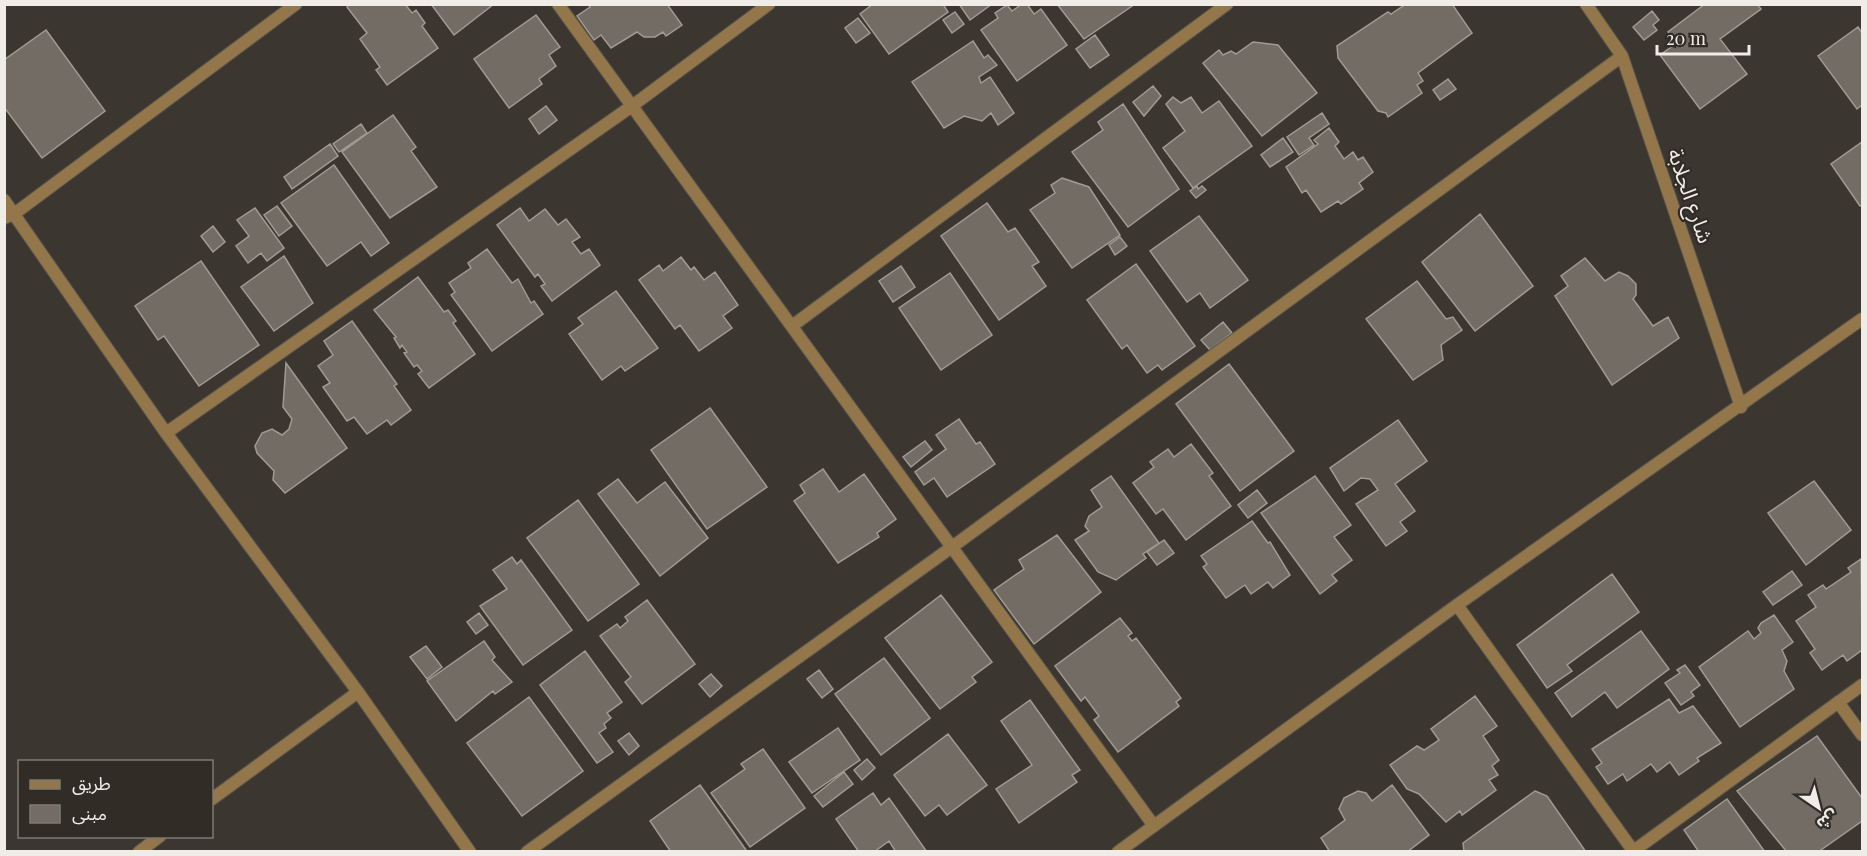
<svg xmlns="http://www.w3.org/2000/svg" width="1867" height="856" font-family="'Playfair Display','Noto Sans Arabic',serif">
<rect width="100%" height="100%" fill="#3b362f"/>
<path fill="#726c64" stroke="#a09a92" stroke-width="1.5" d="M350,4H405L412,13L416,10L425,23L422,26L438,48L387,85L376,70L380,67L360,39L367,33L347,7Z
M431,4H494L454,35Z
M588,4H667L682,25L666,36L663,32L655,37H644L637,32L611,48L601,35L594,40L577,16L590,7Z
M873,4H943L948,12L889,54L860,14Z
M959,4H992L970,20Z
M1022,4H1027L1034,14L1041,9L1067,45L1017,81L981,30L998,18L995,13L1007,5L1012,11Z
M1057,4H1135L1084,39Z
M1406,4H1452L1472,33L1418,73L1423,81L1417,85L1422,93L1388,117L1386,113L1378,111L1338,58L1337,46L1388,12L1391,14Z
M1705,4H1757L1761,9L1720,39L1747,74L1700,109L1660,55L1677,43L1668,32Z
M1652,11L1659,20L1653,25L1657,30L1644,40L1633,27Z
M955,12L964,24L952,33L943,20Z
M536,15L560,47L549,55L556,66L539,79L542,84L509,108L474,59Z
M858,18L870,33L856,43L845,28Z
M1858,27L1862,33V105L1857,109L1818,56Z
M46,30L105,111L42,158L4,107V60Z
M1095,35L1109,55L1090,68L1076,49Z
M973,41L984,58L988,55L997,65L979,77L981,83L990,77L1014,113L998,125L991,113L982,121L964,116L944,128L912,82Z
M1253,42L1278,45L1317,93L1262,136L1203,63L1219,50L1223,55L1231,51L1236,54Z
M1448,79L1456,89L1440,100L1433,90Z
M1153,86L1161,96L1144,116L1133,102Z
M1173,97L1181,103L1191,97L1202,113L1219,101L1252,146L1193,188L1163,148L1185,131L1166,104Z
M1123,104L1179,189L1128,227L1072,152L1103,130L1098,122Z
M546,106L557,120L539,134L529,119Z
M1322,113L1329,124L1309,138L1314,145L1299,155L1287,137Z
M393,115L416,147L411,151L437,187L390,218L342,152Z
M361,124L367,133L339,152L333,144Z
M1329,128L1339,142L1335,146L1344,159L1353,152L1358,160L1363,157L1373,172L1359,183L1363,189L1341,204L1338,201L1321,212L1306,190L1302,193L1286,167L1318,144L1314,140Z
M1283,138L1293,152L1270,167L1261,155Z
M1862,142V205L1860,206L1831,164Z
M330,144L338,156L292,189L284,177Z
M334,165L389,243L371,256L361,242L327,266L281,203Z
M1062,178L1089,187L1120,235L1072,268L1030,210L1055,193L1051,185Z
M1197,186L1198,189L1202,186L1206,190L1196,198L1190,191Z
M987,203L1008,232L1015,228L1039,262L1032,266L1046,286L999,320L941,236Z
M277,206L292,226L279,236L264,215Z
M255,208L284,248L267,261L261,253L248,263L236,246L249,236L237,220Z
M520,208L529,221L545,209L558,225L566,219L580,237L572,242L581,254L589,249L600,265L552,301L541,286L545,284L538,274L535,277L497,225Z
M1480,214L1533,286L1475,331L1422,262Z
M1199,216L1248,280L1210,308L1200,293L1187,302L1150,251Z
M213,226L225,242L213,252L201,236Z
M1120,237L1127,246L1115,255L1109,245Z
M487,249L512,283L518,279L531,303L534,301L543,314L492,351L451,295L455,292L449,283L471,268L468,263Z
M284,256L313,303L274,331L241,287Z
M681,257L691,270L694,267L704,280L715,272L738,305L723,316L732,328L699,351L680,325L675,329L639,280L659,265L663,271Z
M1585,258L1605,281L1619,272L1628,276L1636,284V295L1633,299L1653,326L1668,317L1679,338L1612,385L1555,296L1568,286L1561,276Z
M201,261L259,345L199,386L164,336L158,340L135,306Z
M1136,264L1195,346L1162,370L1158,365L1147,373L1127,345L1122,349L1087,300Z
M901,266L915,287L893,302L879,281Z
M950,273L992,335L941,370L899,308Z
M418,277L444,312L448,310L456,321L453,323L475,354L429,388L418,374L422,371L417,365L414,367L404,353L407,352L402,345L400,348L394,338L396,337L374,310Z
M1417,281L1446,319L1453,317L1462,330L1441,345L1443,360L1413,380L1366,319Z
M616,291L658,348L625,371L621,366L602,380L569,334L583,324L578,318Z
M352,321L397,384L394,386L411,410L391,425L387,420L367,434L354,417L347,421L323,387L330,383L318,366L333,355L324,341Z
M1223,322L1232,333L1210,350L1201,340Z
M286,363L347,448L285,493L273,480L274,471L257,453L255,446L262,433L272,429L282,435L289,429L292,419L283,407Z
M1229,364L1294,451L1240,491L1176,404Z
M710,408L767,487L707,529L651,450Z
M959,419L976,444L980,442L995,464L947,497L934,478L924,485L915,472L946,449L936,435Z
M1398,420L1427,461L1395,484L1415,511L1400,522L1407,531L1386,546L1356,504L1378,490L1370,479L1361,478L1344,491L1330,468Z
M925,441L932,450L911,467L903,457Z
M1191,444L1213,473L1209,476L1231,506L1186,540L1163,509L1156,514L1133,483L1154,467L1150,462L1168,449L1174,457Z
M823,469L839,492L864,474L896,519L877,533L879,537L838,563L794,501L805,493L800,485Z
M1111,476L1159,543L1143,554L1146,558L1116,580L1098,572L1075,540L1089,531L1085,526L1089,516L1102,507L1091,490Z
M1315,476L1351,525L1334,537L1352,560L1332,575L1337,581L1320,594L1261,513Z
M618,479L637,503L665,482L708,538L660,576L598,494Z
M1814,481L1851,530L1806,565L1768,513Z
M1257,490L1267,503L1248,518L1238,505Z
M578,500L639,584L588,621L527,538Z
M1252,521L1268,543L1270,542L1290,575L1273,588L1268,582L1251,594L1245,585L1226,598L1203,567L1207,564L1201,556Z
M1057,535L1101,592L1034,644L994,590L1024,569L1019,560Z
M1164,540L1174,553L1157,565L1147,552Z
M512,557L517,564L521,560L572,630L523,665L480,606L507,589L493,570Z
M1861,559L1862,650L1847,661L1843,655L1822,670L1810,653L1815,649L1796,621L1816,607L1808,595L1823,585L1826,589L1851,572L1848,568Z
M1792,571L1802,585L1773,605L1763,592Z
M1612,574L1639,612L1567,665L1572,671L1547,688L1517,645Z
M941,595L992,662L972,677L976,682L940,709L885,638Z
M647,600L695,664L642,704L625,682L631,677L600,636L617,624L620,628L628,621L625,617Z
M479,613L488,625L476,634L467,622Z
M1774,615L1793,642L1782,650L1787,661L1784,671L1794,689L1740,727L1699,667L1748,631L1754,639L1761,633L1758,628L1761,623Z
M1120,618L1132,633L1128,636L1132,641L1136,638L1181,698L1176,702L1179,706L1118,752L1094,720L1099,716L1085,697L1081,701L1055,666Z
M1641,631L1669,669L1617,708L1605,692L1572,717L1555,693Z
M484,641L495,657L492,660L512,682L495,694L493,691L456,721L427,681Z
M426,646L442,667L427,679L410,657Z
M585,651L622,702L607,713L611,718L604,724L606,728L599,733L613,752L597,763L540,685Z
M884,658L930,718L881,755L835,694Z
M1685,665L1700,685L1691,692L1694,696L1681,705L1665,683L1680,673L1677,670Z
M819,670L833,689L822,698L807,679Z
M711,674L722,686L710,697L699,684Z
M1475,696L1497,726L1483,736L1499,760L1492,766L1498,775L1489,780L1496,790L1462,815L1460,811L1446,822L1419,794L1407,789L1390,765L1417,746L1424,750L1439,740L1431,729Z
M529,697L583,771L522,816L467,743Z
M1669,699L1679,713L1693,706L1721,743L1697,758L1699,761L1679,775L1670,762L1657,772L1651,764L1627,781L1623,774L1608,784L1596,767L1602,763L1592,749Z
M1030,700L1080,770L1072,775L1077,782L1019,823L996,789L1032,765L1001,721Z
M838,728L860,760L812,793L789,762Z
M629,733L639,746L629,755L618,741Z
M948,734L987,785L947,815L939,805L925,816L894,775Z
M1817,736L1862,798V821L1818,852H1787L1737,791Z
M763,749L805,808L750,847L711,793L745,769L741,764Z
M867,759L875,768L862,780L854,770Z
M844,772L853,784L823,807L814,796Z
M700,785L746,850L744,852H671L650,821Z
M1392,785L1429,835L1407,852H1330L1321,838L1345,820L1339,809L1344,798L1358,791L1366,793L1372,801Z
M1535,791L1547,796L1586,852H1464L1463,843Z
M873,793L881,805L889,798L927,852H896L889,841L874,852H859L836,819Z
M1727,799L1765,852H1699L1684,830Z"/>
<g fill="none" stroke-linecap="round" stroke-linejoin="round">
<g stroke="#58534d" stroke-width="14">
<path id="street" d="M558,4L1154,826
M1586,4L1622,56L1741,407
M4,200L166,433L358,692L470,852
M4,218L14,214L296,4
M792,326L1227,4
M166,433L632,106L769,4
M1457,605L1634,852
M1838,702L1862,735
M212,799L358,692
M139,852L160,836
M527,852L952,547L1622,56
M1118,852L1457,605L1862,319
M1632,852L1862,685"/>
</g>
<use href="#street" stroke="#937649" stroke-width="12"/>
</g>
<g text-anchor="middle" stroke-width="4.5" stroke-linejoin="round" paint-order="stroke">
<g font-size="21" fill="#f0ede8" stroke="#312c26">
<text transform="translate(1690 196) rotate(71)" y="7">شارع الجلابة</text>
</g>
</g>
<rect width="1867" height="856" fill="none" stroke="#f0ede8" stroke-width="12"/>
<rect x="18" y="760" width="195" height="78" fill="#312c26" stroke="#7d7974" stroke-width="1.5"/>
<rect x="30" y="780" width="30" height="9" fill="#937649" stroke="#7d7974" stroke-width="1.5"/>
<text x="72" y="790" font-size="18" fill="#f0ede8">طريق</text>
<rect x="30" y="805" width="30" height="18" fill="#726c64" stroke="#7d7974" stroke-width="1.5"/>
<text x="72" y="820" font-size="18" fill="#f0ede8">مبنى</text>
<g transform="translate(1819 808) rotate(145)" stroke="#312c26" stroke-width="4.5" paint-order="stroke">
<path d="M0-4.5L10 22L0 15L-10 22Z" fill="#f0ede8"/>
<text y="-9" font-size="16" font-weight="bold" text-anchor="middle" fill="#f0ede8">ش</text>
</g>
<path d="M1657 45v9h92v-9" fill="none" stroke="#f0ede8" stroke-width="3"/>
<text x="1666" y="45" font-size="18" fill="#f0ede8" stroke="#312c26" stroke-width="4.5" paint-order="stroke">20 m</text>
</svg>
